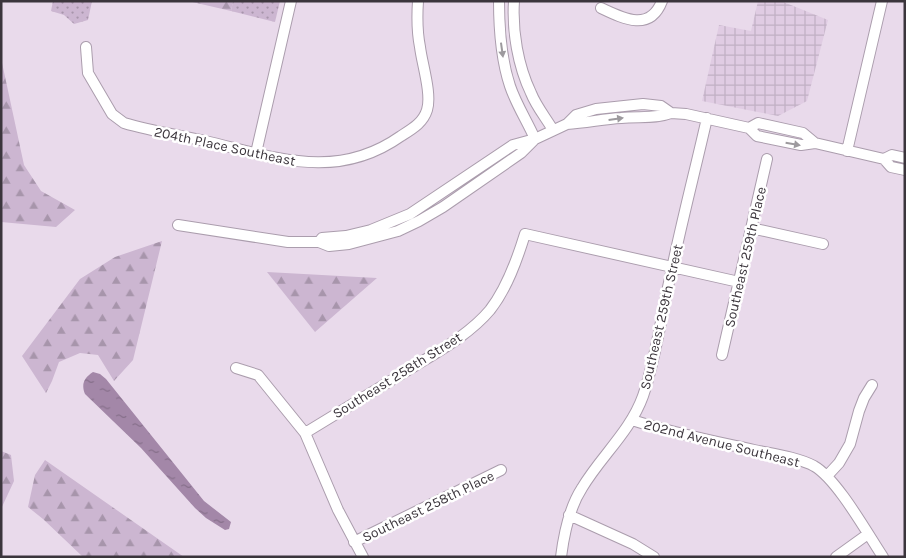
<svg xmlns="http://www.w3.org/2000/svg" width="906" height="558" font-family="Karla,sans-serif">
<defs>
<pattern id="industrial-grid" width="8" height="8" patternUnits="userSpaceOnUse" patternTransform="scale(1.25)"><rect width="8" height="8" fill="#e0cce3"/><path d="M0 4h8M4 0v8" fill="none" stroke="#c1b0c4"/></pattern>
<pattern id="forest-firs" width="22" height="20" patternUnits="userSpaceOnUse" patternTransform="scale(1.25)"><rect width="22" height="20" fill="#ccb6d1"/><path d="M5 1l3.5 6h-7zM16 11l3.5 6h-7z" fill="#a795ab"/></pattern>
<pattern id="park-dots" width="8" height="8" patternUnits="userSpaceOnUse" patternTransform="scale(1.25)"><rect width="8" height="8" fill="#ccb6d1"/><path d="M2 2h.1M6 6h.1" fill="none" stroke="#a795ab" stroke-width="1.8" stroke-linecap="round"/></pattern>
<pattern id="water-ripples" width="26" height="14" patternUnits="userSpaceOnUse" patternTransform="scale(1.25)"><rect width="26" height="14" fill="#a387a8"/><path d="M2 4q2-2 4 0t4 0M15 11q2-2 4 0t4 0" fill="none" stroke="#866f8a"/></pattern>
</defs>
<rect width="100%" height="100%" fill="#e9daeb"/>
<path fill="url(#industrial-grid)" d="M758,1H781L828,20L807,101L778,116L702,101L719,25L751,31Z"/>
<path fill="url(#forest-firs)" d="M188,1H233L231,11Z
M1,58L24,165L41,191L75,210L56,227L1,222Z
M162,241L133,360L114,381L98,355L80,353L59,362L52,381L46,393L22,356L80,279L115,257Z
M267,272L377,278L315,332Z
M1,451L11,455L14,481L1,509Z
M45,460L184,557H83L43,519L28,507L35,475Z"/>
<path fill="url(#park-dots)" d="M53,1H92L88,20L74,24L64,15L51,11Z
M233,1H280L275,22L231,11Z"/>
<path fill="url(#water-ripples)" d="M93,372L100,374L106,379L204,501L231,522L229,529L225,530L206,518L195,508L141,448L85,394C81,384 84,378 93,372Z"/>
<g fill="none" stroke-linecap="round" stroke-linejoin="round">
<g stroke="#ab9dad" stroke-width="12">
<path id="street" d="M499,1C499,29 501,59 510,86C516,104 527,121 535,139L567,124L576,115L596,109L643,104L661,106L671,113C656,119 638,116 621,118C603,119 586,123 567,124
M514,1C512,31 518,66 531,93C536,106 546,118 553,130
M601,8C624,19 650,32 662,1
M86,47L88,73L112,114L124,123C151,131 178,135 205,141C275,157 336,182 401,136C412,129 423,123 427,110C432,94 422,64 420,47C417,32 417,16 418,1
M671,113L686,114L749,128L757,136L801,145L815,143L803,133L758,123L749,128
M535,139L521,153L443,207L419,221L398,231L349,244L329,246L319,242L322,238L346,236L371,230L410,214L513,145Z
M815,143L884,159
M847,151L882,1
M256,153L291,1
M905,158L892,155L884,159L891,167L905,170
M178,225L288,242H319
M751,228L823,244
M722,355L767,159
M236,368L258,375L305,433L338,510L363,557
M632,420C672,433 713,441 754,450C773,454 797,457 814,466C837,479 867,533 883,557
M305,433C340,412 375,390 410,369C437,352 469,335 490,310C507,288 517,260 525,234L739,282
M827,476L839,463L850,444L859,411L864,398L872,385
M569,515L633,544L654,557
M354,542L501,470
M561,557C564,533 569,508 582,488C601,456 630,432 643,396C656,358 661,317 670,278C681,224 695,171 707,118
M836,557L868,534"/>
</g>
<use href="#street" stroke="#fff" stroke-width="10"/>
</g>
<defs><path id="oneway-solid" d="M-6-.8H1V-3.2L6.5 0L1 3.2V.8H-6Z" transform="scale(1.25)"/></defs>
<g fill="#9d9a9e">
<use href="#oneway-solid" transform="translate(502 50) rotate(82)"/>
<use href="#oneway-solid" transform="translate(616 119) rotate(-8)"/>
<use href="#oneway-solid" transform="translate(793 144) rotate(10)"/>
</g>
<g text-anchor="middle" stroke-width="5" stroke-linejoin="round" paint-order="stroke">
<g font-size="14" fill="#3b353c" stroke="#fff">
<text transform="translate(225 146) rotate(12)" y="5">204th Place Southeast</text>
<text transform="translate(745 257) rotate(-77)" y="5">Southeast 259th Place</text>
<text transform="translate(661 317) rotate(-77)" y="5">Southeast 259th Street</text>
<text transform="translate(397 375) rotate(-32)" y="5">Southeast 258th Street</text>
<text transform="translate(722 443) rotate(14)" y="5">202nd Avenue Southeast</text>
<text transform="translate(428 506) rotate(-26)" y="5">Southeast 258th Place</text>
</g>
</g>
<rect width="906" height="558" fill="none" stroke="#3b353c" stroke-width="5"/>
</svg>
